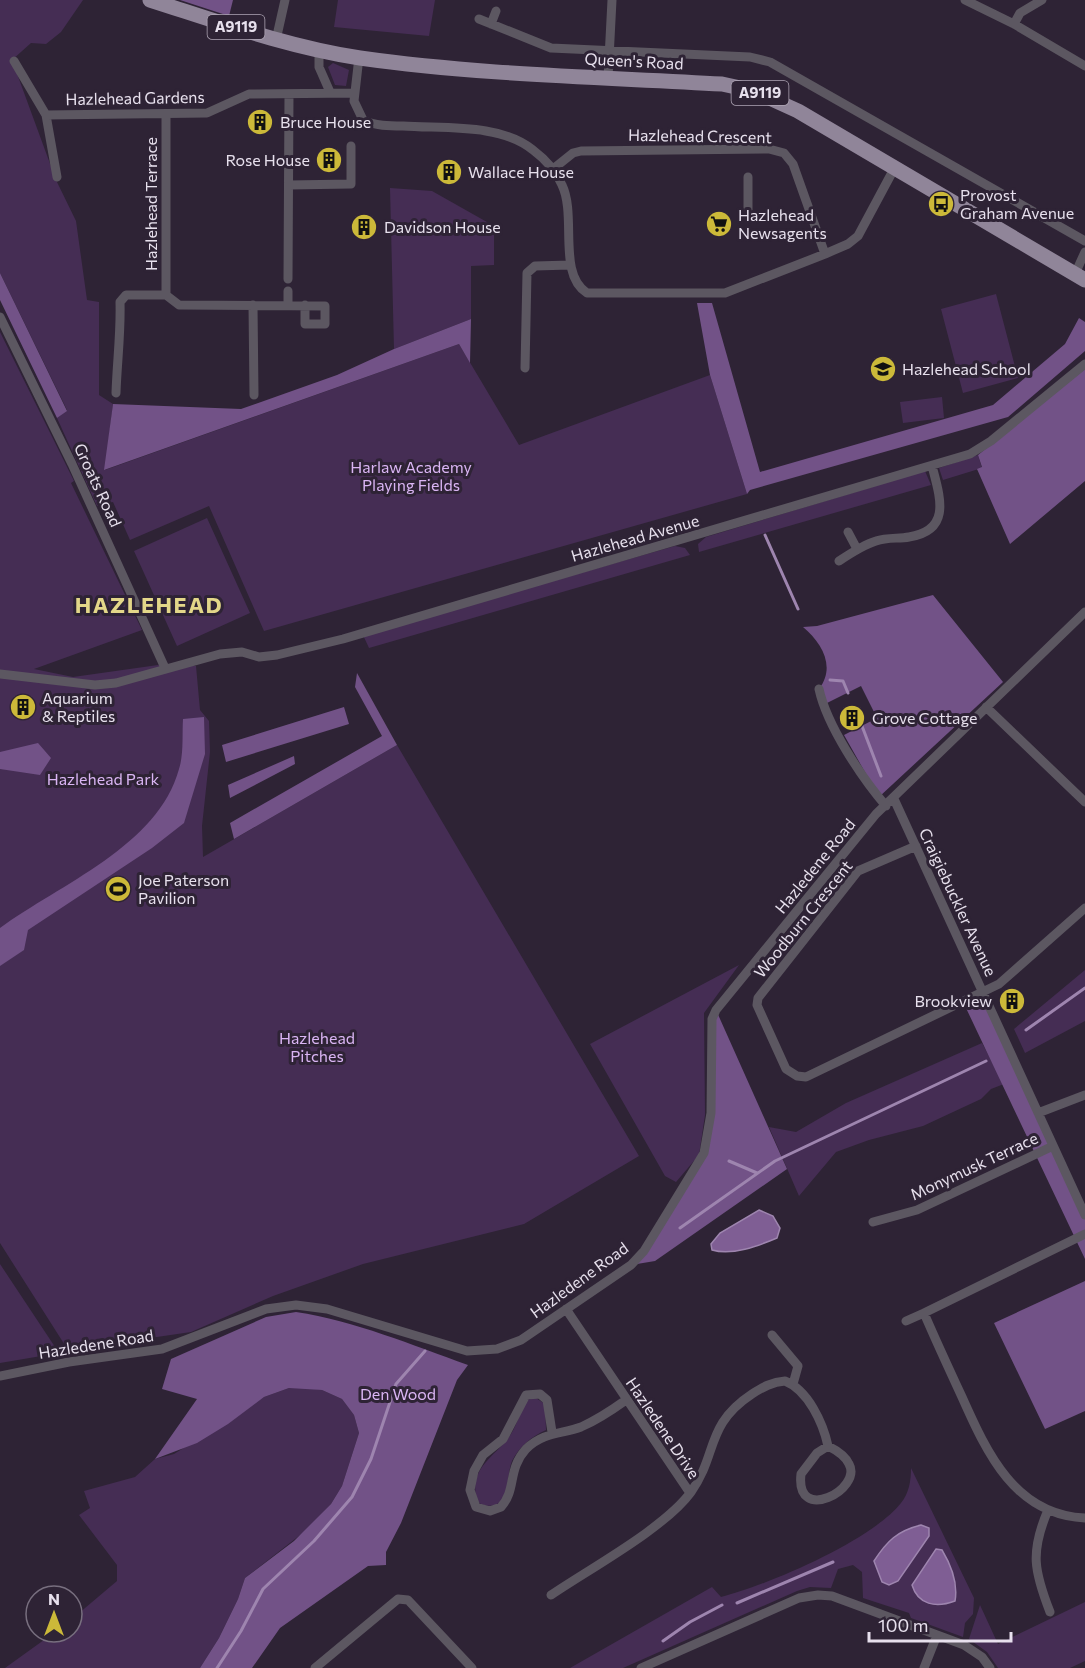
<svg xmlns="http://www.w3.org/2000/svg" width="1085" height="1668" font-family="Commissioner,sans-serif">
<rect width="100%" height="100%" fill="#2e2335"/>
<path fill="#452d54" d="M0,0H83L61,32L46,44L31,43L12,60L56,180L76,221L87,300L99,302V395L113,404L105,470L459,344L519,445L710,375L747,494L264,631L209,506L130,540L113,502L97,506L57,418L67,410L0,273Z
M338,0H435L429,36L334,27Z
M333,63L349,70L346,86L335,85L328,67Z
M390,188L432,191L494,226V265L471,266V319L394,349Z
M996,294L1018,378L963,393L941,309Z
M0,332L74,481L71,483L142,630L34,669L73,677L158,665L196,666L200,710L209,721L210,752L202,826L203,857L397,745L639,1156L524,1224L363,1264L273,1296L191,1332L68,1350L0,1243Z
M942,397L944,418L903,423L900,402Z
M978,455L982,468L943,480L939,468Z
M925,471L931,485L699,552L698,544L706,537Z
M207,518L250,613L177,646L134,551Z
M675,546L685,548L690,555L369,648L363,635Z
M739,965L704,1013L705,1115L699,1155L676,1182L665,1176L590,1044Z
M1085,970V1021L1025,1053L1014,1029Z
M982,1043L1004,1084L991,1089L981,1099L923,1126L869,1140L836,1152L799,1196L769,1127L796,1132L846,1103Z
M0,1264L59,1353L0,1363Z
M302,1387L322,1390L342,1399L354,1415L359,1433L342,1486L331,1504L304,1532L245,1578L238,1599L219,1638L200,1668H5L55,1632H72V1619L117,1581V1565L79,1515L90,1508L84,1491L135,1477L155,1459L174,1454L264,1397L289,1388Z
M536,1398L545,1404L546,1430C532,1436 519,1447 512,1461C506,1475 511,1512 484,1505C479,1504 477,1501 476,1496C470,1466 498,1455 511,1434C518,1423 520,1411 526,1400Z
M911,1468L974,1598L973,1614L965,1623L963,1637L911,1618L909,1613L863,1598L862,1572L853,1565L838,1569L831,1588L810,1587L797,1591L623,1668H570L712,1587L721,1597C768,1585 871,1541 901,1503C909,1493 911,1481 911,1468Z
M1085,1602V1661L1070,1668H998L987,1652L969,1639L980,1605L998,1644Z"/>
<path fill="#725287" d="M180,0H233L229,16Z
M0,273L67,411L57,418L0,300Z
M697,303H712L760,472L993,405L1065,344L1079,318L1085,322V351L1008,417L750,490L747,494L710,375Z
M471,319L470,363L459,344L104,470L113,404L241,409L337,375L394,349Z
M1085,369V481L1010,544L977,469L982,467L978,455Z
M933,595L1003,682L879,797L844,735L877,718L861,686L827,703L819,689C836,667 822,643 803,627L817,626Z
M357,673L397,745L234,839L230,823L382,736L355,687Z
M344,707L349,724L226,762L222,745Z
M204,717L205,754L184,823L152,848L28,930L24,950L0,966V928C60,884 158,846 179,769C184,754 182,734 183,719Z
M38,743L51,758L40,775L0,769V752Z
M294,756L295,764L230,798L228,785Z
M987,999L1085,1215V1259L966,1008Z
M716,1010L787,1169L655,1261L631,1265L704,1153Z
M1085,1281V1411L1045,1429L994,1323Z
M296,1312C355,1321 412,1345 468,1365L457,1380L401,1523L386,1552V1565L368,1566L280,1628L252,1668H200L219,1638L238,1599L245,1578L294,1541L331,1504L342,1486L359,1433L354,1415L342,1399L322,1390L289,1388L264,1397L228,1424L197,1443L155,1459L197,1399L162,1389L171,1359L266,1317Z"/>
<path fill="#7f5e94" stroke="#9e85af" stroke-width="1.5" d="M759,1210L773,1216L780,1228L777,1238C758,1246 732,1256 712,1250L711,1244L720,1233Z
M921,1525L929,1528V1536L898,1581L889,1585L882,1582L874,1561C887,1541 897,1531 921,1525Z
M936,1549L942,1550C951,1565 958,1584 955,1601C936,1608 918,1605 912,1585Z"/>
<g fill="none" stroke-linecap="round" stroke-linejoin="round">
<path stroke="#9e85af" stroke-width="3" d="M765,535L798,609
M830,680L843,681L848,693
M862,726L881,776
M1026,1030L1085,988
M729,1161L757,1173
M680,1228L775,1161L986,1061
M737,1603L833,1562
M663,1641L690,1622L722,1605
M217,1668L241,1631L263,1589L314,1541L352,1497L371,1459L396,1384L425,1351"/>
<path stroke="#5c5761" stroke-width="9" d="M965,0L1014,24L1085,66
M479,19L551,48L750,57L770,62L1085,241
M491,24L496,11
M1014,24L1020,13L1042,0
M276,40L285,0
M319,50V67L330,92
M359,57L354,101L363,120C375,126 390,126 403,126C443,129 500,123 533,150C545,159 556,171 562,185C577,216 557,274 587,293H725L825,254L848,244L858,236L895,167
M14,61L46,115L57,177
M608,78L612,0
M166,114V295
M46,115L207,113L249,94L354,93
M553,169L573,153L581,151L769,149L784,153L793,164L825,254
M748,177V217L810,216
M289,185L351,184V146
M1075,274L1085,252
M288,279L289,94
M253,305L254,395
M288,305V291
M0,317L72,464L165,668
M525,368L527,273L535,266L570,265
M116,393C117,362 121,333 120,302L126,295H166L179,305L325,306V324H305V305
M848,532L857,549
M839,561C851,553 863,545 876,541C887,537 899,539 909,537C952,530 940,497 932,466
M0,674L95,685L116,683L220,654L242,652L259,657L277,655L343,639L970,454L991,441L1085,364
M819,689C827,726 862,778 886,806
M986,707L1085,802
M894,799L1085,1215
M916,846L858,871L758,998L757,1005L786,1069L797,1076L806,1077L999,984L1085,908
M1038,1113L1085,1095
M873,1222L917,1210L1053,1146
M1085,1234L924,1313C936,1341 949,1369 962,1397C987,1453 1015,1515 1085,1518
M566,1309L690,1493
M906,1321L924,1313
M772,1335L798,1366L793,1384
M0,1376L69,1362L162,1349L266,1309L296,1305L327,1309L467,1351L497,1349L521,1340L631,1265L644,1251L704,1153L711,1113L712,1019L716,1010L876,814L1085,612
M552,1432L547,1400L540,1394L526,1395L503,1439L483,1455L474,1471L470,1490L476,1507L490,1511L501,1507C517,1489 507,1470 526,1449C543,1432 562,1434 581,1427C597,1420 612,1410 626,1400
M828,1446C836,1450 845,1455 849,1464C863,1489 795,1525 801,1474L817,1453Z
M1048,1510C1030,1552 1034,1571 1050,1612
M551,1595C589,1569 665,1528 691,1492C718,1454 705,1425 752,1394C763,1387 772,1382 785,1381C808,1390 823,1423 828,1446
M315,1668L398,1599L408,1600L472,1668
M641,1668L799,1598L818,1595L832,1596L964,1645L982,1657L990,1668
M924,1668L937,1635"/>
<path stroke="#908599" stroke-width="15" d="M150,0C219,22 288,47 360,58C480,75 601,77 722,84L754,91L798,111L1085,280"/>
</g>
<defs>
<g id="building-disc" transform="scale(1.35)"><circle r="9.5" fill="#ccb939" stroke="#2e2335"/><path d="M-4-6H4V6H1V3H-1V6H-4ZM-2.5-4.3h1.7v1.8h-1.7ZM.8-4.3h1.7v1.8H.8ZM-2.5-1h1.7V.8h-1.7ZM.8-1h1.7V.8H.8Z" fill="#111"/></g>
<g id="bus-disc" transform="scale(1.35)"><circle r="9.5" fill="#ccb939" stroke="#2e2335"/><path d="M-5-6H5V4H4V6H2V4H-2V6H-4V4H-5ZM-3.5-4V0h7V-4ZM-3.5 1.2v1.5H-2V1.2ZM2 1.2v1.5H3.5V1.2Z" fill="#111"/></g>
<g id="supermarket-disc" transform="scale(1.35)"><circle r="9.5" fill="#ccb939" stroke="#2e2335"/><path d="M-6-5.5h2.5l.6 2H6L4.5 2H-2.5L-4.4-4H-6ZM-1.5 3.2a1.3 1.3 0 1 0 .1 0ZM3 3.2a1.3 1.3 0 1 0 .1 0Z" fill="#111"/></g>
<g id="school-disc" transform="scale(1.35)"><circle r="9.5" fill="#ccb939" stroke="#2e2335"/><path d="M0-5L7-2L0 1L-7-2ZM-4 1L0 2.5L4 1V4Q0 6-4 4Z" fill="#111"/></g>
<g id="stadium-disc" transform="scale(1.35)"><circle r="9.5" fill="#ccb939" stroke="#2e2335"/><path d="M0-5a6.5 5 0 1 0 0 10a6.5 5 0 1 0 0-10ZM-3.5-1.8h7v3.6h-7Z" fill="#111"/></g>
</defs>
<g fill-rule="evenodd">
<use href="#building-disc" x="260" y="122"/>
<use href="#building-disc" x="329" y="160"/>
<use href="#building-disc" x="449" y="172"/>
<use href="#bus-disc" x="941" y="204"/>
<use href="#supermarket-disc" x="719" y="224"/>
<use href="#building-disc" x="364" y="227"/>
<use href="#school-disc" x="883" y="369"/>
<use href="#building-disc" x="23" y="707"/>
<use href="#building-disc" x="852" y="718"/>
<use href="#stadium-disc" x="118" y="889"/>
<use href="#building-disc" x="1012" y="1001"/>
</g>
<g text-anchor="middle" stroke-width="6" stroke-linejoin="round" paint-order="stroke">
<g fill="#2e2335" stroke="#b0a7b6" stroke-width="1.5">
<rect x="207.5" y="15" width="57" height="24" rx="4.5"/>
<rect x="731.5" y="81" width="57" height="24" rx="4.5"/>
</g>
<g font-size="15" font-weight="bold" fill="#e7e0ed">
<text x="236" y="32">A9119</text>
<text x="760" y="98">A9119</text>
</g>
<g font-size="16" fill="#e7e0ed" stroke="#2e2335">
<text transform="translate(634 61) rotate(3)" y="6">Queen's Road</text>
<text transform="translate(135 98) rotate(-1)" y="6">Hazlehead Gardens</text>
<text transform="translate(700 136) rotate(1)" y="6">Hazlehead Crescent</text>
<text transform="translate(151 204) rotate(-90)" y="6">Hazlehead Terrace</text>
<text transform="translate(98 485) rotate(65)" y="6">Groats Road</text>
<text transform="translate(635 538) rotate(-16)" y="6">Hazlehead Avenue</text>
<text transform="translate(815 866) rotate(-51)" y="6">Hazledene Road</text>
<text transform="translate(958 902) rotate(65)" y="6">Craigiebuckler Avenue</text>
<text transform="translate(803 919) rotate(-51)" y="6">Woodburn Crescent</text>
<text transform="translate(974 1166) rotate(-25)" y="6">Monymusk Terrace</text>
<text transform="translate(579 1280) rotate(-36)" y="6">Hazledene Road</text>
<text transform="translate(96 1344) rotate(-9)" y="6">Hazledene Road</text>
<text transform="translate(663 1428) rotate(56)" y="6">Hazledene Drive</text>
</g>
<g font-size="16" fill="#e7e0ed" stroke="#2e2335" text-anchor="start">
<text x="280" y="128">Bruce House</text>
<text x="310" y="166" text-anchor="end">Rose House</text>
<text x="468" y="178">Wallace House</text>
<text x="960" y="201">Provost<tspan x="960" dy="18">Graham Avenue</tspan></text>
<text x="738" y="221">Hazlehead<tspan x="738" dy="18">Newsagents</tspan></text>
<text x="384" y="233">Davidson House</text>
<text x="902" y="375">Hazlehead School</text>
<text x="42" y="704">Aquarium<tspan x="42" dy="18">&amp; Reptiles</tspan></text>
<text x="872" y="724">Grove Cottage</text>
<text x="138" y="886">Joe Paterson<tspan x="138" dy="18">Pavilion</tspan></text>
<text x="992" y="1007" text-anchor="end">Brookview</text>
</g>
<g font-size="16" fill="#dab5f4" stroke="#2e2335">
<text x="411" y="473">Harlaw Academy<tspan x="411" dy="18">Playing Fields</tspan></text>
<text x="103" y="785">Hazlehead Park</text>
<text x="317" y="1044">Hazlehead<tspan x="317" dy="18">Pitches</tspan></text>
<text x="398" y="1400">Den Wood</text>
</g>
<g font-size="22" font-weight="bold" letter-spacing="1.5" fill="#e3d789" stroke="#2e2335">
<text x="149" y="613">HAZLEHEAD</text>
</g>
</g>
<g transform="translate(54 1614)"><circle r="28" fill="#2e2335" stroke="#786f7f" stroke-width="1.5"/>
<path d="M0-4.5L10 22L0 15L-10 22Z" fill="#ccb939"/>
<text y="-9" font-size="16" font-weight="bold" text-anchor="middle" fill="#e7e0ed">N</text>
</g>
<path d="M869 1632v9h142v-9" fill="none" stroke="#e7e0ed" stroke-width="3"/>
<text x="878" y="1632" font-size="18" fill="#e7e0ed" stroke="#2e2335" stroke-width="4.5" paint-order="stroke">100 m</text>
</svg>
